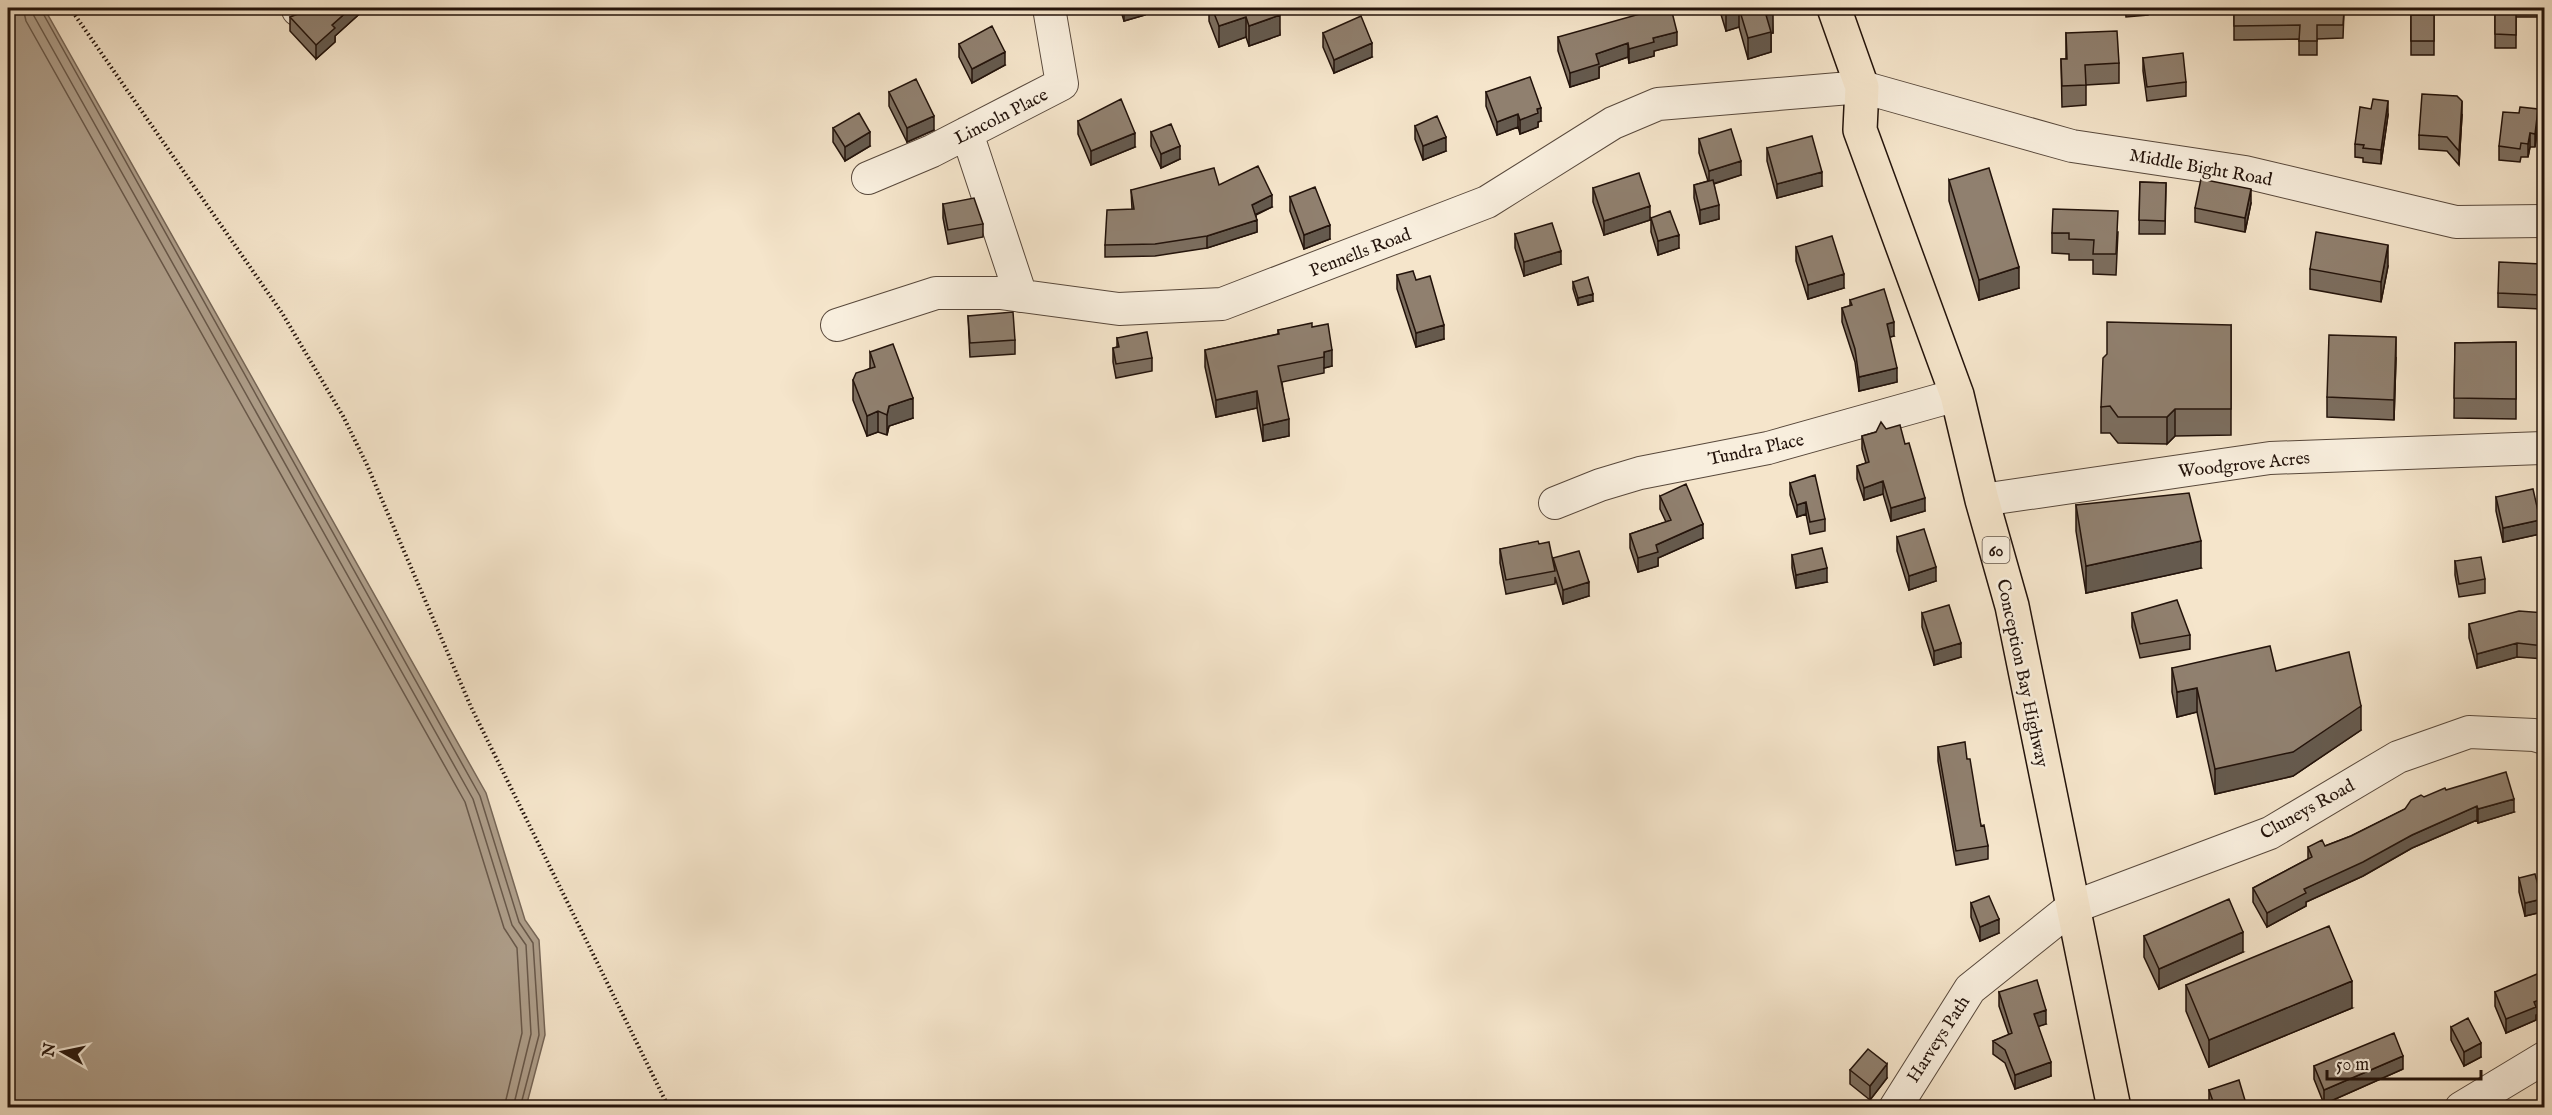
<svg xmlns="http://www.w3.org/2000/svg" width="2552" height="1115" font-family="'IM FELL English',serif">
<rect width="100%" height="100%" fill="#f5e5cb"/>
<filter id="stains"><feTurbulence type="fractalNoise" baseFrequency=".00333" numOctaves="4"/><feColorMatrix values="0 0 0 0 .2 0 0 0 0 .09 0 0 0 0 .02 0 0 0 .5 -.17"/></filter>
<radialGradient id="worn" r=".72"><stop offset=".6" stop-color="#630" stop-opacity="0"/><stop offset="1" stop-color="#630" stop-opacity=".3"/></radialGradient>
<path fill="#ae9e8a" stroke="#766657" stroke-width="1.5" d="M8,8H44L486,793L525,920L539,940L545,1035L526,1107H8Z"/>
<g fill="none" stroke-linecap="round" stroke-linejoin="round">
<path stroke="#68584a" stroke-width="1.5" d="M23,8L26,21L465,802L504,928L517,948L522,1033L504,1108
M32,8L34,16L473,799L512,925L526,945L531,1034L513,1108
M40,8L480,796L519,922L533,943L539,1035L520,1108"/>
<g stroke="#58483b" stroke-width="34">
<path id="minor" d="M298,10L300,8
M967,133L1021,296
M868,178L932,151L1062,84L1049,8
M837,325L936,293H1000L1119,309L1222,304L1487,202L1613,123L1658,104L1862,87L2072,146L2245,172L2456,222L2544,221
M1982,500L2270,458L2544,448
M1555,503L1600,485L1640,473L1768,448L1957,395
M1895,1108L1970,989L2071,908L2270,833L2398,757L2469,732L2534,735L2544,738
M2461,1108L2544,1058"/>
</g>
<g stroke="#23130b" stroke-width="36">
<path id="major" d="M1834,8L1862,87L1860,130L1957,395L1982,500L2012,606L2114,1108"/>
</g>
<path stroke="#23130b" stroke-width="4" stroke-dasharray="1.5 3" stroke-linecap="butt" d="M70,8L282,313L343,416L367,465L471,707L669,1108"/>
<use href="#minor" stroke="#f8eedd" stroke-width="32"/>
<use href="#major" stroke="#f5e5cb" stroke-width="33"/>
</g>
<path fill="#7c6e5f" stroke="#23130b" stroke-width="1.5" d="M312,8H366L335,36V42L316,59L290,31V17L311,9Z
M1120,8H1145V15L1124,21Z
M1209,8H1277L1280,35L1249,46L1246,37L1219,47L1209,21Z
M1719,8H1772L1773,33H1771V52L1748,59L1739,27L1726,31Z
M2125,8H2148V15L2126,17Z
M2234,8L2344,11L2343,38L2317,39V55H2299V39L2234,40Z
M2514,8H2540V17H2516V48H2495V9H2514Z
M2411,15H2434V55H2411Z
M1323,33L1372,57L1334,73L1323,47Z
M2066,33L2119,63V83L2086,85V105L2062,107L2061,59H2066Z
M1558,37L1677,45L1654,51V56L1629,63L1628,57L1599,67V78L1570,87L1558,51Z
M959,44L1005,65L972,83L959,57Z
M2143,58L2186,82V96L2147,101L2143,71Z
M889,92L934,130L907,142L889,106Z
M1486,92L1541,121L1538,122V127L1520,134L1518,127L1497,135L1486,106Z
M2388,115L2381,164L2363,162V158L2355,157V144Z
M2462,115L2459,165L2447,151L2419,149V135Z
M1078,121L1135,147L1091,165L1078,134Z
M2538,123L2535,147H2530L2528,157H2521L2520,162L2499,160V146Z
M1415,126L1446,151L1423,160L1415,139Z
M833,128L870,146L845,161L833,142Z
M1151,132L1180,159L1161,168L1151,146Z
M1699,139L1741,175L1714,184L1719,219L1700,224L1694,198V185L1708,181L1699,153Z
M1767,148L1822,186L1777,198L1767,161Z
M1949,180L2019,288L1979,300L1949,201Z
M2140,182L2166,183L2165,234H2139Z
M1219,185L1272,207L1256,215L1257,232L1207,248L1155,256L1105,257V245L1132,209L1131,190Z
M1593,188L1650,220L1604,235L1593,202Z
M1290,197L1330,239L1304,249L1290,211Z
M2251,203L2245,232L2195,222V208Z
M943,204L983,224V237L948,244L943,218Z
M1651,218L1679,248L1658,255L1651,232Z
M2118,232L2116,275L2093,274V260H2069V254L2052,253V233Z
M1515,234L1561,264L1524,276L1515,248Z
M1796,247L1844,288L1808,299L1796,261Z
M2388,266L2381,302L2310,289V269Z
M1397,275L1416,280L1444,339L1416,347L1397,289Z
M2542,278L2541,309L2498,307V293Z
M1573,282L1593,301L1578,305L1573,289Z
M1850,300L1894,336L1889,337L1897,382L1859,391L1855,362L1842,322V308L1850,306Z
M968,316L1015,340V354L970,357Z
M2231,325V435L2175,436L2167,444L2118,443L2110,433H2101V407Z
M1312,327L1332,366L1324,368V373L1282,382L1289,436L1263,441L1257,408L1216,417L1205,367V350L1278,334V330Z
M1117,338L1152,358V371L1116,378L1113,362V348L1117,347Z
M2516,342V419L2454,418L2455,343Z
M870,352L913,418L889,426L887,435L878,432L867,436L853,400V380L870,368Z
M2396,358L2394,420L2327,417V397Z
M1886,429L1905,444L1925,511L1891,521L1883,494L1864,500L1857,479V466L1866,463L1862,449V436Z
M1790,483L1825,519V531L1810,534L1806,514L1797,517L1790,495Z
M1660,496L1703,538L1658,558V566L1638,572L1630,548V534L1666,522L1660,509Z
M2496,497L2540,534L2503,542L2496,511Z
M2076,505L2201,568L2086,593L2076,531Z
M1897,537L1936,581L1909,590L1897,551Z
M1539,544L1553,564V558L1589,596L1563,604L1555,577V584L1506,594L1500,563V549Z
M1792,555L1827,582L1796,588L1792,568Z
M2455,561L2485,579V593L2459,597L2455,575Z
M1922,613L1961,657L1934,665L1922,627Z
M2132,613L2190,635V649L2140,658L2132,627Z
M2544,613V659L2517,657L2477,668L2469,638V624Z
M2172,668L2276,671L2361,730L2293,776L2215,794L2197,712L2177,717L2172,692Z
M1938,747L1967,759L1981,826L1988,846V859L1956,865L1938,761Z
M2541,787H2544V833H2542Z
M2446,790L2514,812L2478,823L2477,820L2412,848L2363,876L2306,902V906L2267,927L2253,902V888L2308,859V847L2325,846L2351,836L2405,809Z
M2519,878L2542,912L2525,916L2519,892Z
M1971,903L1999,933L1980,941L1971,917Z
M2144,936L2243,952L2159,989L2144,957Z
M2186,985L2352,1008L2209,1067L2186,1011Z
M1999,992L2046,1024L2038,1026L2051,1076L2015,1089L2005,1063L1993,1054V1041L2009,1035L1999,1006Z
M2495,992L2536,1015V1020L2506,1033L2495,1006Z
M2451,1027L2481,1057L2464,1066L2451,1040Z
M2314,1066L2403,1069L2324,1104L2314,1079Z
M1850,1070L1887,1078L1870,1100L1850,1084Z
M2209,1090L2247,1107H2211L2209,1103Z"/>
<path fill="#655a4e" stroke="#23130b" stroke-width="1.5" d="M351,8H366L335,36V42L316,59V45L332,25Z
M982,8H994L982,13Z
M1124,8H1145V15L1124,21Z
M1737,8H1739V27L1726,31V11Z
M1773,12V33H1771V52L1748,59V38L1766,15Z
M1280,15V35L1249,46V26Z
M1246,17V37L1219,47V26Z
M1677,32V45L1654,51V56L1629,63V49L1653,38Z
M1372,43V57L1334,73V60Z
M1628,43V57L1599,67V78L1570,87V73L1596,54Z
M1005,52V65L972,83V69Z
M2388,101V115L2381,164V150Z
M2462,101V115L2459,165V151Z
M1541,108V121L1538,122V127L1520,134V120L1537,109Z
M2538,109V123L2535,147V134Z
M1518,114V127L1497,135V122Z
M934,116V130L907,142V128Z
M870,132V146L845,161V147Z
M1135,133V147L1091,165V151Z
M2530,133V147L2528,157V144Z
M1446,137V151L1423,160V146Z
M1180,146V159L1161,168V154Z
M1741,161V175L1709,185V171Z
M1822,172V186L1777,198V184Z
M2251,189V203L2245,232V218Z
M1272,195V207L1252,216V205Z
M1719,205V219L1700,224V210Z
M1650,206V220L1604,235V221Z
M1257,220V232L1207,248V236Z
M1330,225V239L1304,249V235Z
M1679,235V248L1658,255V241Z
M2388,245V266L2381,302V282Z
M1561,251V264L1524,276V262Z
M2019,267V288L1979,300V280Z
M1844,274V288L1808,299V285Z
M1593,294V301L1578,305V298Z
M1894,322V336L1887,338V324Z
M1444,325V339L1416,347V333Z
M2396,337V358L2394,420V400Z
M1332,350V366L1324,368V352Z
M1897,368V382L1859,391V377Z
M1257,391V408L1216,417V400Z
M913,398V418L889,426L887,435V415L889,406Z
M2175,409V436L2167,444V417Z
M878,411V432L867,436V416Z
M1289,419V436L1263,441V425Z
M1883,481V494L1864,500V488Z
M1925,498V511L1891,521V508Z
M1806,502V514L1797,517V505Z
M2540,520V534L2503,542V528Z
M1703,524V538L1658,558V566L1638,572V558L1656,545Z
M2201,541V568L2086,593V566Z
M1936,567V581L1909,590V576Z
M1827,568V582L1796,588V575Z
M1589,582V596L1563,604V590Z
M1961,643V657L1934,665V651Z
M2517,643V657L2477,668V654Z
M2197,688V712L2177,717V692Z
M2361,706V730L2293,776L2215,794V769Z
M2514,799V812L2478,823V809Z
M2477,806V820L2412,848L2363,876L2306,902V906L2267,927V913L2304,889L2412,835Z
M2542,899V912L2525,916V903Z
M1999,919V933L1980,941V927Z
M2243,932V952L2159,989V969Z
M2352,981V1008L2209,1067V1040Z
M2544,998V1012L2536,1015V1020L2506,1033V1019L2534,1002Z
M2046,1010V1024L2034,1028V1014Z
M2481,1043V1057L2464,1066V1052Z
M2403,1056V1069L2324,1104V1090Z
M2051,1062V1076L2015,1089V1075Z
M1887,1064V1078L1870,1100V1086Z"/>
<path fill="#90806f" stroke="#23130b" stroke-width="1.5" d="M312,8H351L332,25L335,28L316,45L290,17L311,9Z
M1212,8H1277L1280,15L1249,26L1246,17L1219,26Z
M1661,8H1671L1677,32L1653,38L1654,42L1629,49L1628,43L1596,54L1599,64L1570,73L1558,37Z
M1725,8H1737L1726,11Z
M1739,8H1772L1773,12L1766,15L1771,32L1748,38Z
M2234,8H2271V9L2344,11L2343,25H2317V41H2299L2300,25L2234,26Z
M2495,9H2516V35L2495,34Z
M2411,15H2434V41H2411Z
M1361,16L1372,43L1334,60L1323,33Z
M992,26L1005,52L972,69L959,44Z
M2117,31L2119,63L2085,65L2086,85L2062,86L2061,59H2067L2066,33Z
M2183,53L2186,82L2147,87L2143,58Z
M1530,77L1541,108L1537,109L1538,113L1520,120L1518,114L1497,122L1486,92Z
M916,79L934,116L907,128L889,92Z
M2422,94L2457,96L2462,101L2459,151L2447,137L2419,135Z
M1121,99L1135,133L1091,151L1078,121Z
M2373,99L2388,101L2381,150L2363,148L2364,145L2355,144L2360,107L2371,109Z
M2520,107L2538,109L2535,134L2530,133L2528,144L2521,143L2520,149L2499,146L2503,112L2519,113Z
M859,113L870,132L845,147L833,128Z
M1437,116L1446,137L1423,146L1415,126Z
M1171,124L1180,146L1161,154L1151,132Z
M1731,129L1741,161L1709,171L1699,139Z
M1812,136L1822,172L1777,184L1767,148Z
M1258,166L1272,195L1252,205L1257,220L1207,236L1155,244L1105,245L1107,210L1134,209L1131,190L1214,168L1219,185Z
M1989,168L2019,267L1979,280L1949,180Z
M1639,173L1650,206L1604,221L1593,188Z
M2201,179L2251,189L2245,218L2195,208Z
M1713,180L1719,205L1700,210L1694,185Z
M2140,182L2166,183L2165,221L2139,220Z
M1315,187L1330,225L1304,235L1290,197Z
M974,198L983,224L948,230L943,204Z
M2053,209L2118,211L2116,254H2093L2094,240L2069,239V233H2052Z
M1670,211L1679,235L1658,241L1651,218Z
M1552,223L1561,251L1524,262L1515,234Z
M2316,232L2388,245L2381,282L2310,269Z
M1832,236L1844,274L1808,285L1796,247Z
M2499,262L2542,264L2541,295L2498,293Z
M1413,271L1416,280L1430,276L1444,325L1416,333L1397,275Z
M1588,277L1593,294L1578,298L1573,282Z
M1884,289L1894,322L1887,324L1897,368L1859,377L1855,349L1842,308L1852,305L1850,300Z
M1013,312L1015,340L970,343L968,316Z
M2107,322L2231,325V409H2175L2167,417H2118L2110,406L2101,407L2103,358L2107,354Z
M1312,323V327L1328,324L1332,350L1324,352V357L1278,366L1289,419L1263,425L1257,391L1216,400L1205,350L1279,334L1278,330Z
M1147,332L1152,358L1116,364L1113,348L1119,347L1117,338Z
M2329,335L2396,337L2394,400L2327,397Z
M2516,342V399L2454,398L2455,343Z
M893,344L913,398L889,406L887,415L878,411L867,416L853,380L856,373L875,367L870,352Z
M1881,422L1886,429L1900,425L1905,444L1909,443L1925,498L1891,508L1883,481L1864,488L1857,466L1869,462L1862,436L1876,432Z
M1815,475L1825,519L1810,522L1806,502L1797,505L1790,483Z
M1686,484L1703,524L1656,545L1658,552L1638,558L1630,534L1671,520L1660,496Z
M2533,489L2540,520L2503,528L2496,497Z
M2189,493L2201,541L2086,566L2076,505Z
M1924,529L1936,567L1909,576L1897,537Z
M1538,541L1539,544L1549,542L1555,571L1506,580L1500,549Z
M1822,548L1827,568L1796,575L1792,555Z
M1579,551L1589,582L1563,590L1553,558Z
M2481,557L2485,579L2459,584L2455,561Z
M2177,600L2190,635L2140,644L2132,613Z
M1949,605L1961,643L1934,651L1922,613Z
M2519,611L2544,613V646L2517,643L2477,654L2469,624Z
M2270,646L2276,671L2349,652L2361,706L2293,752L2215,769L2197,688L2177,692L2172,668Z
M1965,742L1967,759H1970L1981,826L1984,825L1988,846L1956,851L1938,747Z
M2506,772L2514,799L2478,809L2477,806L2412,835L2363,862L2304,889L2306,893L2267,913L2253,888L2312,857L2308,847L2322,840L2325,846L2351,836L2405,809L2411,800L2421,795L2424,797L2445,788L2446,790Z
M2541,787H2544V819H2542Z
M2535,874L2542,899L2525,903L2519,878Z
M1989,896L1999,919L1980,927L1971,903Z
M2229,899L2243,932L2159,969L2144,936Z
M2329,926L2352,981L2209,1040L2186,985Z
M2544,971V998L2534,1002L2536,1007L2506,1019L2495,992Z
M2037,980L2046,1010L2034,1014L2051,1062L2015,1075L2005,1050L1993,1041L2012,1033L1999,992Z
M2468,1018L2481,1043L2464,1052L2451,1027Z
M2394,1033L2403,1056L2324,1090L2314,1066Z
M1868,1049L1887,1064L1870,1086L1850,1070Z
M2239,1080L2247,1107H2215L2209,1090Z
M2045,1102L2047,1107H2030Z"/>
<g text-anchor="middle" stroke-width="5" stroke-linejoin="round" paint-order="stroke">
<rect fill="#f8eedd" stroke="#63554a" stroke-width="1.5" x="1982.5" y="537" width="27" height="26" rx="4.5"/>
<g font-size="16" font-weight="bold" fill="#23130b">
<text x="1996" y="556">60</text>
</g>
<g font-size="18" fill="#23130b" stroke="#f8eedd">
<text transform="translate(1001 116) rotate(-27)" y="6">Lincoln Place</text>
<text transform="translate(2201 167) rotate(10)" y="6">Middle Bight Road</text>
<text transform="translate(1360 252) rotate(-21)" y="6">Pennells Road</text>
<text transform="translate(1756 449) rotate(-12)" y="6">Tundra Place</text>
<text transform="translate(2244 464) rotate(-6)" y="6">Woodgrove Acres</text>
<text transform="translate(2023 673) rotate(78)" y="6">Conception Bay Highway</text>
<text transform="translate(2307 809) rotate(-29)" y="6">Cluneys Road</text>
<text transform="translate(1938 1039) rotate(-57)" y="6">Harveys Path</text>
</g>
</g>
<rect width="2552" height="1115" fill="none" stroke="#f5e5cb" stroke-width="30"/>
<rect x="9" y="9" width="2534" height="1097" fill="none" stroke="#23130b" stroke-width="3"/>
<rect x="15" y="15" width="2522" height="1085" fill="none" stroke="#23130b" stroke-width="1.5"/>
<g transform="translate(63 1052) rotate(279)" stroke="#f8eedd" stroke-width="4.5" paint-order="stroke">
<path d="M0-4.5L10 22L0 15L-10 22Z" fill="#23130b"/>
<text y="-9" font-size="16" font-weight="bold" text-anchor="middle" fill="#23130b">N</text>
</g>
<path d="M2327 1070v9h154v-9" fill="none" stroke="#23130b" stroke-width="3"/>
<text x="2336" y="1070" font-size="18" fill="#23130b" stroke="#f8eedd" stroke-width="4.5" paint-order="stroke">50 m</text>
<rect width="100%" height="100%" filter="url(#stains)"/>
<rect width="100%" height="100%" fill="url(#worn)"/>
</svg>
